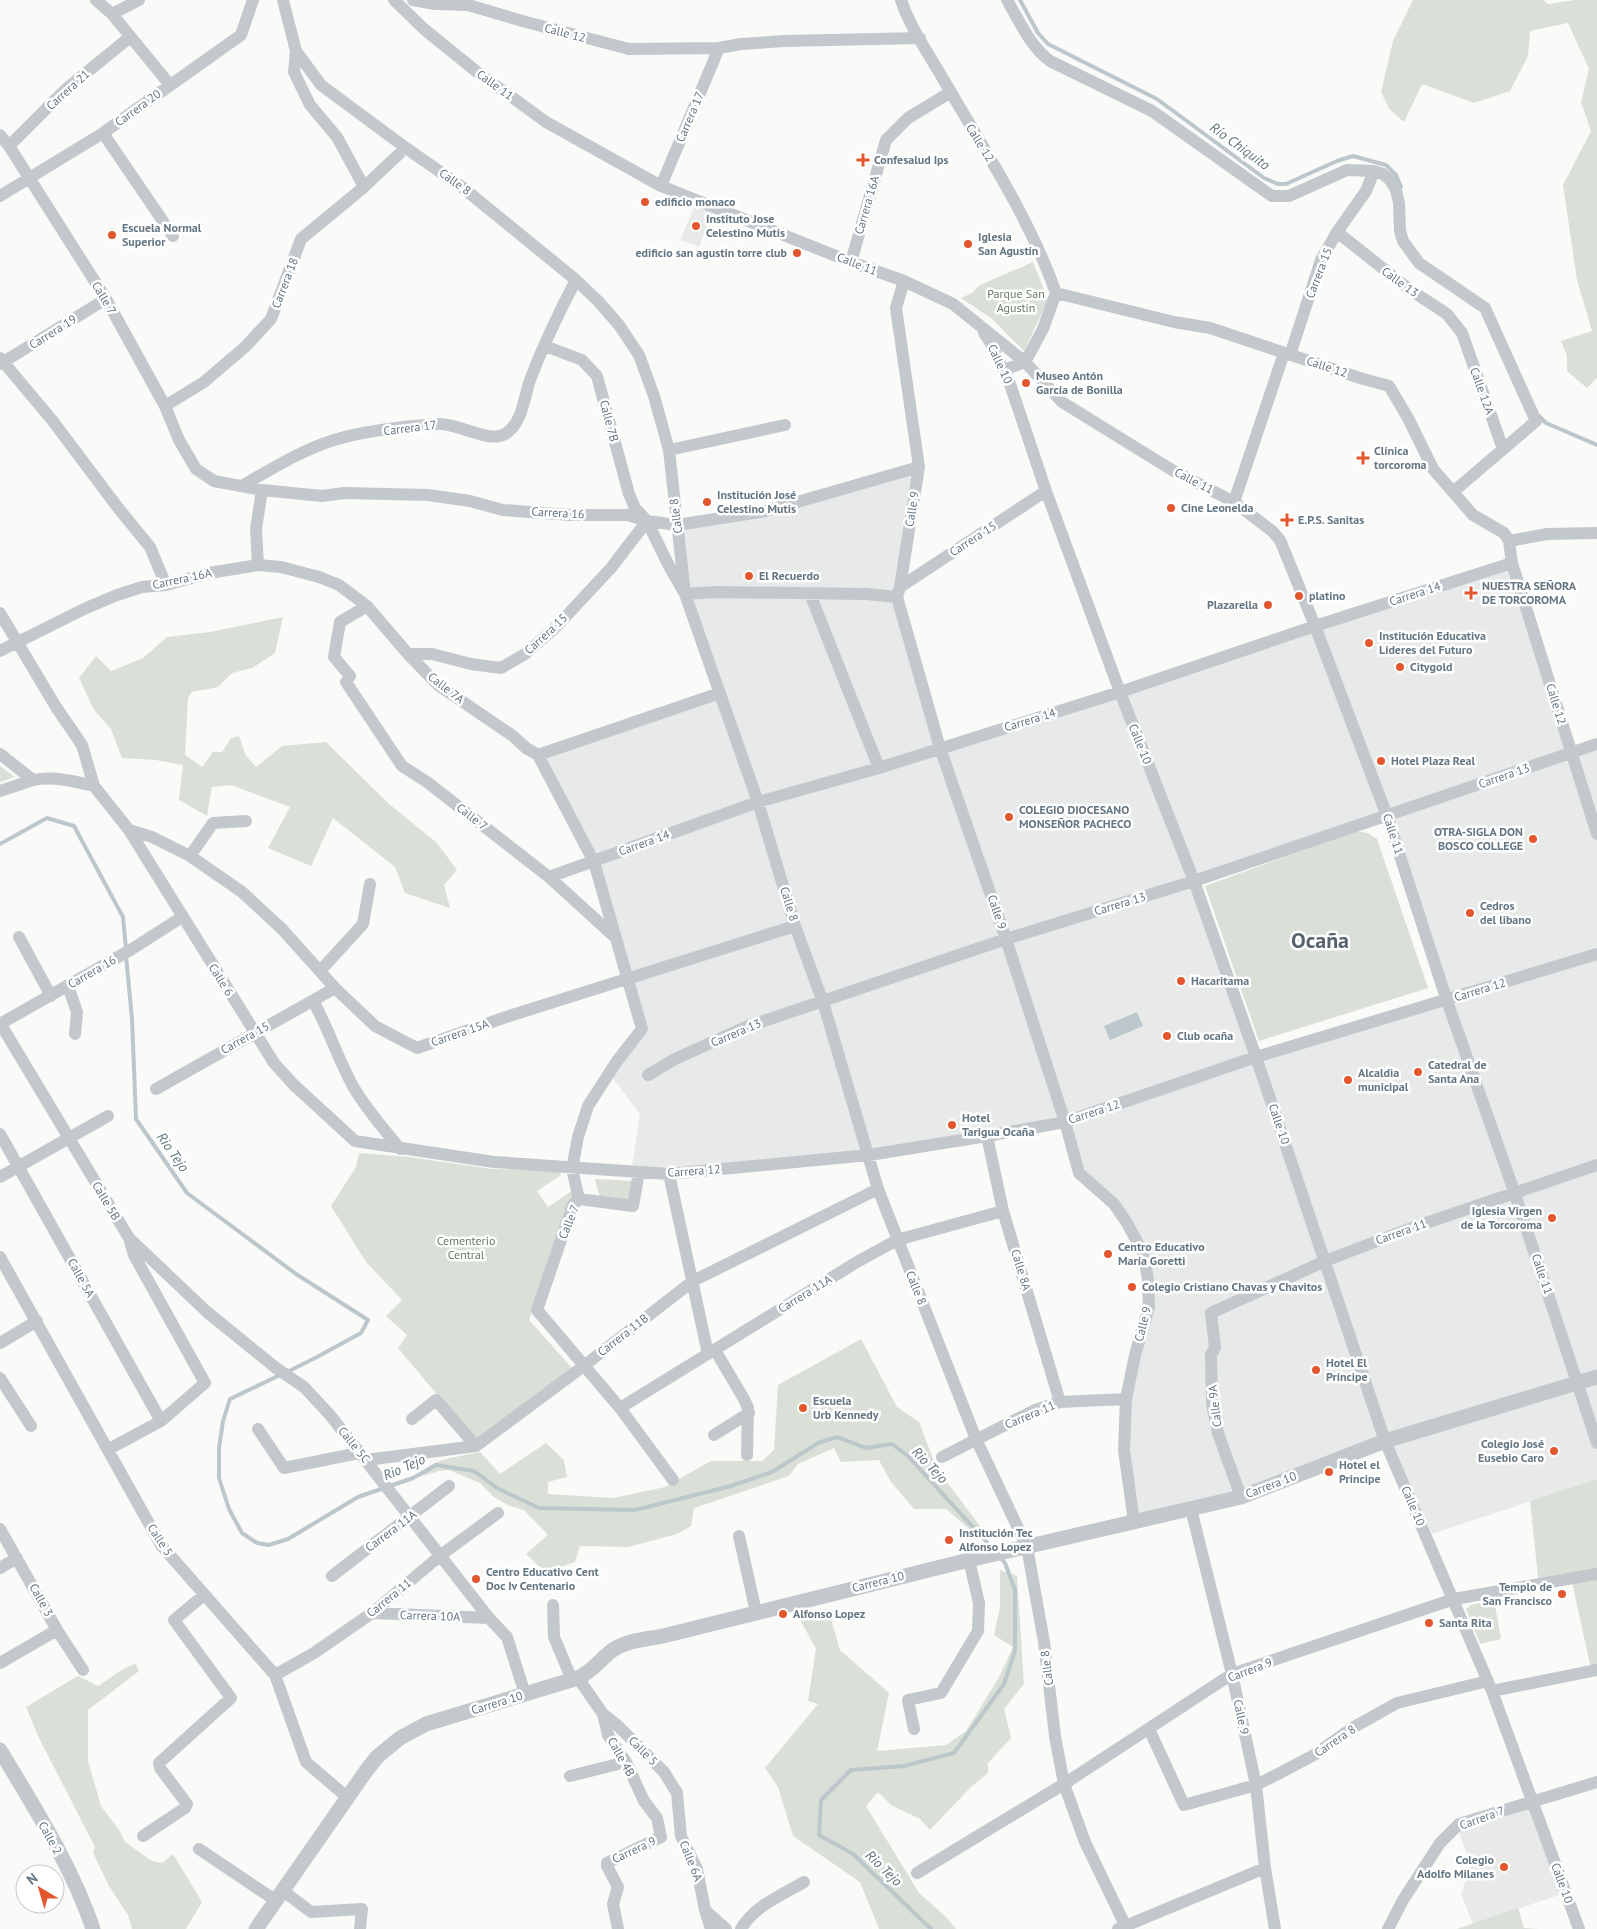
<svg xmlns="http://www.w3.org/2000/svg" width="1597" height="1929" font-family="'PT Sans',sans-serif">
<rect width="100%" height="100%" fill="#fafaf8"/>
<path fill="#e8e9e9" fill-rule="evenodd" d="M695,206L712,213L699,247L680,240Z
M919,469L900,586L938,753L1514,563L1575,746L1597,740V1479L1432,1534L1389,1437L1238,1496L1136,1520L1126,1450L1129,1401L1150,1280L1146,1260L1108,1203L1085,1187L1068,1123L956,1144L631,1173L640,1114L612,1077L647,1030L591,859L546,756L718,696L675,527ZM1383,814L1441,998L1262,1059L1200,884Z
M1528,1807L1562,1894L1473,1924L1461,1894L1471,1865L1458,1830Z"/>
<path fill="#dadfd7" d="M1413,0H1543L1548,4L1575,0H1597V378L1587,388L1567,371V356L1561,341L1592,331L1577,280L1563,185L1591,131L1581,102L1589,69L1568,23L1530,31L1528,56L1510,91L1474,103L1422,84L1404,122L1389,109L1381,92L1393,41Z
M1033,262L1048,300L1024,351L992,319L961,298L972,293L980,285Z
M283,617L275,653L252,668L232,673L218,687L192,692L188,698L185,755L202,767L213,752H222L231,738L239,736L246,756L256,767L282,746L326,742L389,804L437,843L457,870L444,885L450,908L405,893L395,867L333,818L311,866L268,848L290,807L231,785L212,787L207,816L179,800L183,765L156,760L122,758L111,729L94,710L79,678L96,656L111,671L143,658L167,637L210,632Z
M0,766L15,777L0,782Z
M1356,831L1368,833L1377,839L1428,988L1259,1041L1205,886Z
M359,1153L409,1157L492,1169L559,1170L561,1175L537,1191L548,1207L572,1191L575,1196L569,1204L529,1320L572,1368L476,1441L398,1348L407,1335L386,1316L402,1300L366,1262L331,1206L356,1167Z
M595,1179L633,1181L630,1201L600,1198Z
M861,1339L897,1407L919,1422L937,1469L980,1526L973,1532L946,1509H914L891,1482L879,1460L841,1462L834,1448L798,1464L789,1476L694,1508L691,1526L677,1534L628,1547L580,1546L575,1562L545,1572L526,1554L548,1535L524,1510L510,1506L494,1497L480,1483L449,1470L439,1471L419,1477C429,1458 460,1457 480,1452L500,1474L546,1443L564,1460L567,1477L548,1482V1494L613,1498L665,1487L711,1461H762L774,1450L778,1385Z
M1597,1479V1668L1591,1669L1572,1582L1539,1586L1530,1501Z
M1000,1570L1017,1576L1024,1684L1004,1709L1011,1738L988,1763V1773L971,1787L930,1830L920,1819L891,1805L878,1792L866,1806L919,1893L946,1917L956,1929H879L860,1882L793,1836L778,1787L765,1768L818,1704L808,1701L816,1649L796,1612L828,1609L840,1650L889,1693L877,1751L946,1745L966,1731L998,1679L1013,1647L994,1635L1000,1607Z
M1494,1600L1501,1639L1480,1644L1466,1609L1471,1605Z
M135,1664L139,1671L88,1710V1761L101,1806L119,1830L125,1842L152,1861L162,1863L173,1854L202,1902L186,1929H132L128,1915L109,1886L93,1853L95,1847L39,1738L26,1707L78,1676L98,1686L125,1668Z
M1518,1908L1524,1928L1539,1929H1457Z"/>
<path fill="#bbc7cb" d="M1137,1012L1143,1026L1110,1040L1104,1026Z"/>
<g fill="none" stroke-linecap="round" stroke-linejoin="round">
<path stroke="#bbc7cb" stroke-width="4" d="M1020,0L1038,33L1048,44L1157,99L1264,178L1278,184H1286L1337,161L1353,156L1386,165L1396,175L1401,187
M1539,416L1546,423L1597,445
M0,844L47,818L74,826L123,917L126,949
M126,956L132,1019L136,1119L187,1193L296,1274L368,1320L361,1333L317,1357L287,1372
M280,1375L230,1399L223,1421L219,1448V1478L229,1509L242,1533L257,1543L269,1545L288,1539L358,1497L413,1478L436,1465L474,1471L497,1488L539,1508L635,1510L731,1486L772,1472L818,1443L837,1437L866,1448L892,1444L908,1456L994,1550
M931,1929L853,1854L819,1835L821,1800L851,1770L904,1766L954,1753L1004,1684L1015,1651V1590L1005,1563L1000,1557"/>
<path stroke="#c3c8cc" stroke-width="12" d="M96,0L112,14L170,85
M283,0L296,51L321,85L406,148L462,187L576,280L599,302L619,325L639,355L654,396L669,450L685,594L758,802L795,926L823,1002L878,1189L976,1439L1027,1547L1044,1642L1055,1736L1064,1784L1085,1842L1127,1929
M394,0L424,29L477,72L546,122L661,186L851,262L904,281L953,304L1025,362L1062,402L1172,470L1234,502L1272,531L1280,540L1315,626L1387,816L1447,1001L1514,1191L1597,1443
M413,0L435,4L468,5L526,22L629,49L719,48L741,44L785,41L920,38
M901,0C911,30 931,57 946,84C985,151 1030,219 1056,293
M1007,0C1020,22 1030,46 1050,61L1152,111L1272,196H1289L1347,170L1374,171L1383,174L1390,180L1396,190L1399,203L1400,231L1403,241L1419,263L1485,308L1536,421L1453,492
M112,14L139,0
M296,51L294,72L310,105L337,137L364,187
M103,133L173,236
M0,135L9,146L106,299L165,406L179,440L196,469L214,481L262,490L322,496L344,493L428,495L470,501L503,510L570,515H628L647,521L677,525L766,511L919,467
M9,146L65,90L130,37
M661,186L719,48
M0,196L103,133L241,35L253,0
M1337,232L1409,289L1447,314L1462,333L1503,449
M851,262L886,140L908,118L951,92
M904,281L896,308L919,467L900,587L897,597L940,748L1006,939L1065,1122L1079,1173L1114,1204L1127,1223L1143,1253L1148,1279L1149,1307L1135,1355L1126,1399L1124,1450L1134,1522
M1056,293L1174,322L1210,328L1360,378L1389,386L1408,418L1433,469L1473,515L1504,533L1509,541L1512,563L1597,834
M984,333L990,342L1010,384L1046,491L1120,692L1194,881L1256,1057L1385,1441L1492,1691L1579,1929
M545,346L582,360L597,376L629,494L635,508L647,521L669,566L685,594L716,592L866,594L897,597
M1290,355L1321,260L1337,232L1366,191L1374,171
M0,358L52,420L119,509L150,547L166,585
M0,364L106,299
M1004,370L1025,362L1043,329L1056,293
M165,406L204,382L245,347L271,319L301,239L364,187L399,154
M669,450L785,425
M242,486C271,469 302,450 334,440C364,431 408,426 439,424C459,423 492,446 508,432C523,420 524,397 530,380C543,346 559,312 576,280
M1234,502L1284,353
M1509,541L1547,534L1597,533
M258,565L256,529L262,490
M900,587L1046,491
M810,594L879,768
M367,606L340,622L334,657L350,676L346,682L402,766L427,782L549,877L616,938
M0,613L56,707L82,745L94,786L129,830L274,1063L294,1085L355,1141L494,1162L669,1174L869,1155L987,1136L1065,1122L1256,1057L1597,954
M0,651L84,609L117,595L142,587L166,585L209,573L258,565L281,567L319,577L339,585L367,606L408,654L438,685L513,736L526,748L538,755
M408,654H432L471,664L501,668L525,654L555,628L611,568L647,521
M0,754L33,780C54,776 73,781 94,786
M538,755L594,862L642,1029L617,1061L588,1106L578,1137L572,1169L579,1199L573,1205L537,1310L620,1408L673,1480
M538,755L720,693
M0,791L33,780
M129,830L152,837L190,856L242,892L282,929L335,988L375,1026L417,1048L506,1017L795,926
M190,856L213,823L246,821
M549,877L758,802L879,768L1120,692L1315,626L1512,563
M19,937L51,996
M320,971L363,924L370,884
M68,986L77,1012L75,1034
M313,1001C329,1029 338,1060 354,1088C367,1110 384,1129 400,1149
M0,1023L129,1238L134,1255L205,1383L161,1421L109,1449
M0,1024L132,949L182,917
M648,1075L675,1059L746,1027L1006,939L1194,881L1597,744
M156,1089L335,988
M0,1134L161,1421
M987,1136L1003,1211L1060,1402
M669,1174L708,1354
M0,1177L108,1116
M579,1199L633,1206L639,1172
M129,1238L207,1312L276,1368L304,1387L330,1415L489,1618L507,1637L525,1694
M0,1257L161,1545L275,1675L306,1762L348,1798
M0,1343L37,1321
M715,1350L744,1399L748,1408L747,1455
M0,1378L31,1426
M620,1408L857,1262L897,1240L1003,1211
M412,1419L436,1400L476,1446
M258,1429L284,1468L359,1453
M714,1435L749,1413
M942,1457L1035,1410L1060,1402L1126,1399
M366,1460L476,1446L585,1365L693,1281L878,1189
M1241,1497L1218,1433L1212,1404L1211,1355L1215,1347L1211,1313L1325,1261L1414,1227L1597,1165
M1191,1509L1232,1674L1256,1785L1265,1868L1275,1929
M0,1529L57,1630L83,1670
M739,1536L756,1612
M0,1568L17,1558
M332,1576L449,1486
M553,1605L554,1637L572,1680
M372,1613L489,1618
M0,1663L57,1630
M275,1675L314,1653L372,1613L441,1555L498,1513
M578,1678L603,1714L608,1735L626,1762L644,1801L657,1818L661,1837L607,1863V1866L618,1887L613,1904L618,1929
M1492,1691L1597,1670
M603,1714L617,1725L664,1772L677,1793L681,1836L697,1869L705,1910L711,1929
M914,1729L908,1700L941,1693L978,1631L979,1603L969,1560
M1149,1729L1184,1805L1256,1785L1278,1774L1314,1755L1354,1727L1397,1703L1488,1681
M570,1776L626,1762
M143,1836L185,1808L187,1804L160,1768L159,1763L231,1698L174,1620L204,1595
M199,1849L275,1900
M917,1873L1064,1784L1232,1674L1454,1599L1597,1574
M282,1890L311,1912L362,1909L360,1929
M707,1912L726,1929
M741,1929C754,1906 782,1895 804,1882
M1118,1929L1265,1868
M1388,1929L1403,1900L1440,1843L1459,1824L1597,1782"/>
<path stroke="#c3c8cc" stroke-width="15" d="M0,1750C34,1807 72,1866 93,1929
M256,1929L366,1771L377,1757L400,1738L426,1724L578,1678C594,1671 602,1656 616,1648C629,1640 648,1639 663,1636L969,1560L1241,1497L1385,1441L1597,1377"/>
</g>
<g fill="#e4572e" stroke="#fff" stroke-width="2">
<path d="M860.5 152.5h5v5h5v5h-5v5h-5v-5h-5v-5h5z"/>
<circle cx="645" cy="202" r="5"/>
<circle cx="696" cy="226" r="5"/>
<circle cx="112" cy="235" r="5"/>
<circle cx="968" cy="244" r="5"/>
<circle cx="797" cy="253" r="5"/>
<circle cx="1026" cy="383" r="5"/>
<path d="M1360.5 450.5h5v5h5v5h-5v5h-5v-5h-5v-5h5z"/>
<circle cx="707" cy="502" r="5"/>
<circle cx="1171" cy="508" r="5"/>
<path d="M1284.5 512.5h5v5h5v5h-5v5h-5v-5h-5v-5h5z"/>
<circle cx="749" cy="576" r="5"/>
<path d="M1468.5 585.5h5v5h5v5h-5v5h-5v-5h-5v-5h5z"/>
<circle cx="1299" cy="596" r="5"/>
<circle cx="1268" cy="605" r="5"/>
<circle cx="1369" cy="643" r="5"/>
<circle cx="1400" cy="667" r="5"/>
<circle cx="1381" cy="761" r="5"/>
<circle cx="1009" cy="817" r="5"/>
<circle cx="1533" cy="839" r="5"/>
<circle cx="1470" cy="913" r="5"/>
<circle cx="1181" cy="981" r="5"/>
<circle cx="1167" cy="1036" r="5"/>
<circle cx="1418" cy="1072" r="5"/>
<circle cx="1348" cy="1080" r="5"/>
<circle cx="952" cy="1125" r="5"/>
<circle cx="1552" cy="1218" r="5"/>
<circle cx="1108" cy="1254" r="5"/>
<circle cx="1132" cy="1287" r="5"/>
<circle cx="1316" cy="1370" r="5"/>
<circle cx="803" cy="1408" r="5"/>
<circle cx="1554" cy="1451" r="5"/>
<circle cx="1329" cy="1472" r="5"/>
<circle cx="949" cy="1540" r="5"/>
<circle cx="476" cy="1579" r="5"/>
<circle cx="1562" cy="1594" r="5"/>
<circle cx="783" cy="1614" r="5"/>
<circle cx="1429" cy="1623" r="5"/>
<circle cx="1504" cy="1867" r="5"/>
</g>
<g text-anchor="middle" stroke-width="5" stroke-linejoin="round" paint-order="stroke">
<g font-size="12" fill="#657683" stroke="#fff">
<text transform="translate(565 33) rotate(15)" y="4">Calle 12</text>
<text transform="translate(495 85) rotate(36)" y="4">Calle 11</text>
<text transform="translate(68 90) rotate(-42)" y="4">Carrera 21</text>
<text transform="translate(138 108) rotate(-36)" y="4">Carrera 20</text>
<text transform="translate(690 117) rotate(-67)" y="4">Carrera 17</text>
<text transform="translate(980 143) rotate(58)" y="4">Calle 12</text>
<text transform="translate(455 182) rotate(36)" y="4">Calle 8</text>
<text transform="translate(867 205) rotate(-74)" y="4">Carrera 16A</text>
<text transform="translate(857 264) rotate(21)" y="4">Calle 11</text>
<text transform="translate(1319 273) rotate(-69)" y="4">Carrera 15</text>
<text transform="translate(1400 282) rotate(36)" y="4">Calle 13</text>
<text transform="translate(285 283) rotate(-69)" y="4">Carrera 18</text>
<text transform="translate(104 298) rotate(59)" y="4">Calle 7</text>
<text transform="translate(53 332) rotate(-32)" y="4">Carrera 19</text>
<text transform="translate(1000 364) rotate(65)" y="4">Calle 10</text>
<text transform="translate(1327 367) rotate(18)" y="4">Calle 12</text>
<text transform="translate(1482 391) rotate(70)" y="4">Calle 12A</text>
<text transform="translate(609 421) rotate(75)" y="4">Calle 7B</text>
<text transform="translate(410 428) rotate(-7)" y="4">Carrera 17</text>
<text transform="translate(1194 481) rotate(27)" y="4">Calle 11</text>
<text transform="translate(912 509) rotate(-81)" y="4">Calle 9</text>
<text transform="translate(558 513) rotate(3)" y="4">Carrera 16</text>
<text transform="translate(676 516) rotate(-97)" y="4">Calle 8</text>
<text transform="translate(973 539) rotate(-33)" y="4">Carrera 15</text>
<text transform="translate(182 579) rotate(-12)" y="4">Carrera 16A</text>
<text transform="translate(1415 594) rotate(-18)" y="4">Carrera 14</text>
<text transform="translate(546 634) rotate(-43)" y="4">Carrera 15</text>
<text transform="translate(446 688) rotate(38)" y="4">Calle 7A</text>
<text transform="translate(1556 704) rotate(73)" y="4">Calle 12</text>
<text transform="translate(1030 720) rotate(-17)" y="4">Carrera 14</text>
<text transform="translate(1140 744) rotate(68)" y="4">Calle 10</text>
<text transform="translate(1504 776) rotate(-19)" y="4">Carrera 13</text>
<text transform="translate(472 817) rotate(38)" y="4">Calle 7</text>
<text transform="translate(1393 834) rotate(72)" y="4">Calle 11</text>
<text transform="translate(644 843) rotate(-20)" y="4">Carrera 14</text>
<text transform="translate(789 904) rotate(73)" y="4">Calle 8</text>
<text transform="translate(1120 904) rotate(-17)" y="4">Carrera 13</text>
<text transform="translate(997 912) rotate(71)" y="4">Calle 9</text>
<text transform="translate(92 972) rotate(-30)" y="4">Carrera 16</text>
<text transform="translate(221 980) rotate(58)" y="4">Calle 6</text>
<text transform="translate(1480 990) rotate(-17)" y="4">Carrera 12</text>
<text transform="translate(460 1033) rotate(-19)" y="4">Carrera 15A</text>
<text transform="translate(736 1033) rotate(-23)" y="4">Carrera 13</text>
<text transform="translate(245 1038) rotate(-29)" y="4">Carrera 15</text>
<text transform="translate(1094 1112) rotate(-18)" y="4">Carrera 12</text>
<text transform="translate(1279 1124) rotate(71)" y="4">Calle 10</text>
<text transform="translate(694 1171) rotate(-4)" y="4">Carrera 12</text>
<text transform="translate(106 1201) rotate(59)" y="4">Calle 5B</text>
<text transform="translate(569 1222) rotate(-68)" y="4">Calle 7</text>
<text transform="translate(1401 1232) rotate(-20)" y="4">Carrera 11</text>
<text transform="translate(1021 1270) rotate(73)" y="4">Calle 8A</text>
<text transform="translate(1542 1274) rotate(71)" y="4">Calle 11</text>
<text transform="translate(81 1278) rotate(61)" y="4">Calle 5A</text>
<text transform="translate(916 1288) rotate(68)" y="4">Calle 8</text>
<text transform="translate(805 1294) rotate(-32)" y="4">Carrera 11A</text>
<text transform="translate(1143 1324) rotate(-76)" y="4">Calle 9</text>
<text transform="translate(623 1335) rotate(-38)" y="4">Carrera 11B</text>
<text transform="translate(1215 1406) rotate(-97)" y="4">Calle 9A</text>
<text transform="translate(1030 1415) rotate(-23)" y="4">Carrera 11</text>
<text transform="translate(354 1445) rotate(51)" y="4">Calle 5C</text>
<text transform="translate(1271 1485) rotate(-21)" y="4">Carrera 10</text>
<text transform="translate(1413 1506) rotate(67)" y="4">Calle 10</text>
<text transform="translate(391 1531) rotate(-37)" y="4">Carrera 11A</text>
<text transform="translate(160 1540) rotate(57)" y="4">Calle 5</text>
<text transform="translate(878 1582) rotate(-14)" y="4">Carrera 10</text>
<text transform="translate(389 1598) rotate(-39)" y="4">Carrera 11</text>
<text transform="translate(41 1600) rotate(61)" y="4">Calle 3</text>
<text transform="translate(430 1616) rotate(2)" y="4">Carrera 10A</text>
<text transform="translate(1047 1668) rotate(-97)" y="4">Calle 8</text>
<text transform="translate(1250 1670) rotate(-21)" y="4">Carrera 9</text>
<text transform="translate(497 1703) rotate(-17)" y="4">Carrera 10</text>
<text transform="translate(1241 1717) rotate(78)" y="4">Calle 9</text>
<text transform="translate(1335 1741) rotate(-34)" y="4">Carrera 8</text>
<text transform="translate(643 1751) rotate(45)" y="4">Calle 5</text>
<text transform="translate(621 1757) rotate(61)" y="4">Calle 4B</text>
<text transform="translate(1482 1818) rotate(-20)" y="4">Carrera 7</text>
<text transform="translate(50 1838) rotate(61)" y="4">Calle 2</text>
<text transform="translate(634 1850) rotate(-25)" y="4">Carrera 9</text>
<text transform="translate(691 1861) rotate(68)" y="4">Calle 6A</text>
<text transform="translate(1562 1883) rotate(70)" y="4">Calle 10</text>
</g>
<g font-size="12" font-weight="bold" fill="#657683" stroke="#fff" text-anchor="start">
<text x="874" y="164">Confesalud Ips</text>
<text x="655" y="206">edificio monaco</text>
<text x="706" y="223">Instituto Jose<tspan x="706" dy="14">Celestino Mutis</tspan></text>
<text x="122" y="232">Escuela Normal<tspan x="122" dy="14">Superior</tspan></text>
<text x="978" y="241">Iglesia<tspan x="978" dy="14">San Agustín</tspan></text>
<text x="787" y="257" text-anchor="end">edificio san agustin torre club</text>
<text x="1036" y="380">Museo Antón<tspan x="1036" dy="14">García de Bonilla</tspan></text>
<text x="1374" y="455">Clínica<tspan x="1374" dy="14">torcoroma</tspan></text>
<text x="717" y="499">Institución José<tspan x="717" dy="14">Celestino Mutis</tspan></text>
<text x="1181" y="512">Cine Leonelda</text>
<text x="1298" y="524">E.P.S. Sanitas</text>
<text x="759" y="580">El Recuerdo</text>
<text x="1482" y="590">NUESTRA SEÑORA<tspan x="1482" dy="14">DE TORCOROMA</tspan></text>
<text x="1309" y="600">platino</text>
<text x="1258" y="609" text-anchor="end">Plazarella</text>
<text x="1379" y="640">Institución Educativa<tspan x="1379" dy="14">Lideres del Futuro</tspan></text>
<text x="1410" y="671">Citygold</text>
<text x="1391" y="765">Hotel Plaza Real</text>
<text x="1019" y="814">COLEGIO DIOCESANO<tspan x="1019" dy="14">MONSEÑOR PACHECO</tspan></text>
<text x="1523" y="836" text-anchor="end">OTRA-SIGLA DON<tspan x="1523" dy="14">BOSCO COLLEGE</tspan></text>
<text x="1480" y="910">Cedros<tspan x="1480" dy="14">del libano</tspan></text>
<text x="1191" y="985">Hacaritama</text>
<text x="1177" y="1040">Club ocaña</text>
<text x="1428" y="1069">Catedral de<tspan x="1428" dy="14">Santa Ana</tspan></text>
<text x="1358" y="1077">Alcaldia<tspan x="1358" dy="14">municipal</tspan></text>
<text x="962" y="1122">Hotel<tspan x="962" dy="14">Tarigua Ocaña</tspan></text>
<text x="1542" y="1215" text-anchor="end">Iglesia Virgen<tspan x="1542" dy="14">de la Torcoroma</tspan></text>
<text x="1118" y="1251">Centro Educativo<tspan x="1118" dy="14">María Goretti</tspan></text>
<text x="1142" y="1291">Colegio Cristiano Chavas y Chavitos</text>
<text x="1326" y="1367">Hotel El<tspan x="1326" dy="14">Príncipe</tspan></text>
<text x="813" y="1405">Escuela<tspan x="813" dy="14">Urb Kennedy</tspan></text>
<text x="1544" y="1448" text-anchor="end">Colegio José<tspan x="1544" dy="14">Eusebio Caro</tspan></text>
<text x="1339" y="1469">Hotel el<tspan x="1339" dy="14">Principe</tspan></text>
<text x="959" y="1537">Institución Tec<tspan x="959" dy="14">Alfonso Lopez</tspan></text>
<text x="486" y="1576">Centro Educativo Cent<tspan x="486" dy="14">Doc Iv Centenario</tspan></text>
<text x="1552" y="1591" text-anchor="end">Templo de<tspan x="1552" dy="14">San Francisco</tspan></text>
<text x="793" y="1618">Alfonso Lopez</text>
<text x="1439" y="1627">Santa Rita</text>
<text x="1494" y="1864" text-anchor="end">Colegio<tspan x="1494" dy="14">Adolfo Milanes</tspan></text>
</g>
<g font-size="12" fill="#687a64" stroke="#fff">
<text x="1016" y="298">Parque San<tspan x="1016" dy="14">Agustin</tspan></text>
<text x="466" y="1245">Cementerio<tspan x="466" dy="14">Central</tspan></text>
</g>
<g font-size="14" font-style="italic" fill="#60757c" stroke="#fff">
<text transform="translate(1240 146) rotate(36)" y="5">Río Chiquito</text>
<text transform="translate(173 1152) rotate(55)" y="5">Rio Tejo</text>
<text transform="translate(930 1465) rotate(46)" y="5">Rio Tejo</text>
<text transform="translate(404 1467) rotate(-24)" y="5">Rio Tejo</text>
<text transform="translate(884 1868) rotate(44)" y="5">Rio Tejo</text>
</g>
<g font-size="22" font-weight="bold" fill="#57646e" stroke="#fff">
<text x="1320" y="948">Ocaña</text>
</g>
</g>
<g transform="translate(40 1889) rotate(322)"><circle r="24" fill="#ffffff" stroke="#c1c8cd"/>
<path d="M0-4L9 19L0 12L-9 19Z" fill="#e4572e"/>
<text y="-8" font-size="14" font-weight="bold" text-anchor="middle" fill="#657683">N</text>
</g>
</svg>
